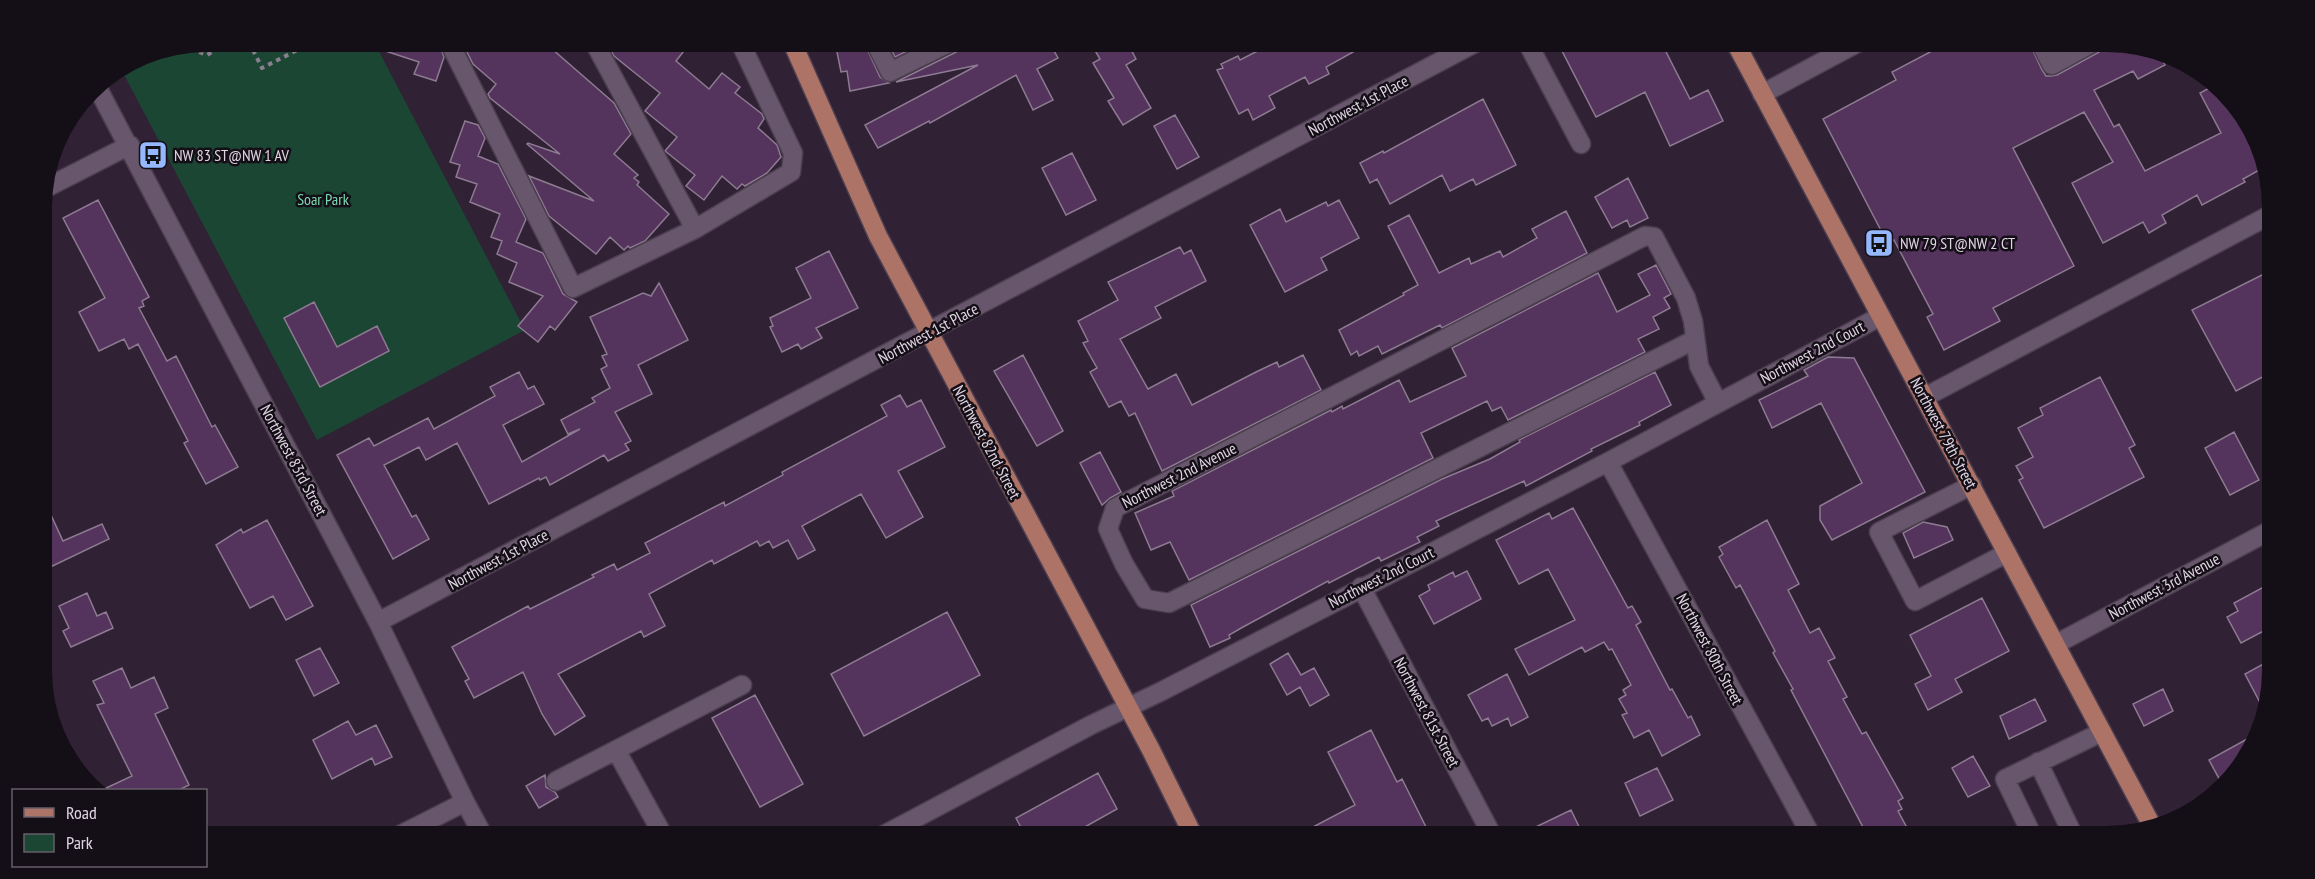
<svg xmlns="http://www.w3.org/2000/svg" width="2315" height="879" font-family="'PT Sans Narrow',sans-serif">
<rect width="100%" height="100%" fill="#302134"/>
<path fill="#1b4634" d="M207,42H374L525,330L317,440L121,69L144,54Z"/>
<path fill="#54335d" stroke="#8d7b91" stroke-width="1.5" d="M371,42H438L444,57L436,81L414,74L419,62L370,46Z
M462,42H544L614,103L631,134L614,154L638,175L634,178L639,182L637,185L669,214L645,241L630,248L628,246L624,250L610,237L596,254L549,216L529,176L594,201L527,144L528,143L560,154L490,98L488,94L496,84L473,64Z
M607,42H691L676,61L709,89L722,73L740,87L735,93L762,114L764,119L758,128L777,145L781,157L767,173L745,186L742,184L737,189L722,176L704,200L686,186L695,175L665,151L677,137L645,111L660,93L614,56Z
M835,42H864L880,77L889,83L850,91L847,71L841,72Z
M888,42H926L895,57Z
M962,42H1049L1058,58L1037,69L1053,100L1033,110L1016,75L930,123L929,121L878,148L865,125L978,65L896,82L956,52L961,48Z
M1090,42H1127L1136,59L1126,65L1151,108L1123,125L1108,101L1114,98L1093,63L1100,59Z
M1275,42H1371L1326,67L1329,74L1309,84L1305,77L1269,96L1275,108L1253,120L1248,109L1239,114L1217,70L1223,68L1221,64L1238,56L1240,60Z
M1570,42H1661L1690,99L1708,90L1723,121L1670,146L1645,92L1596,117L1560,47Z
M1949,42H2029L2042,70L2046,76H2051L2057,75L2099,52L2111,43L2158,50L2165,65L2138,79L2133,71L2094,90L2114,127L2119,124L2145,171L2221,133L2200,93L2213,86L2232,99L2263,168L2243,179L2245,182L2202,205L2197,195L2162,215L2166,223L2149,233L2143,222L2103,243L2072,183L2113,162L2084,112L2013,148L2074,266L1993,308L2000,321L1944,350L1927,317L1933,314L1894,240L1888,244L1823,119L1896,80L1892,72Z
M1483,99L1516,165L1476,185L1473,179L1450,191L1442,175L1390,204L1377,179L1370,183L1360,163L1383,151L1384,153Z
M1175,115L1199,157L1177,169L1154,126Z
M465,121L478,125L485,138L478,156L498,164L526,219L516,242L543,253L563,294L577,302L555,330L550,326L538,342L518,326L543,296L509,282L517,263L497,254L502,241L491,237L500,214L470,202L477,184L456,177L460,165L450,162Z
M1072,153L1096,200L1066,215L1042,168Z
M1628,178L1648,218L1630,227L1627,220L1612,228L1595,197Z
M98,200L149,297L142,301L144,306L139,308L167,361L176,356L212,427L215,425L238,467L206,484L184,443L188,441L138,344L129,349L124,339L99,351L79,312L105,298L63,218Z
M1339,200L1359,238L1321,258L1327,270L1285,292L1250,225L1280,209L1286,222L1326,202L1328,206Z
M1566,211L1587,253L1442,328L1440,325L1382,354L1378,346L1359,356L1357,351L1351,355L1339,330L1404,295L1403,293L1418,285L1388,226L1409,215L1439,273L1469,258L1471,264L1500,251L1503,257L1537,238L1532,229Z
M1180,247L1184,254L1191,250L1206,281L1155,307L1161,318L1120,339L1148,389L1176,374L1192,405L1256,372L1277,362L1279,367L1303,355L1321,390L1162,471L1135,413L1129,416L1121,401L1109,407L1090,372L1097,368L1083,343L1088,341L1078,321L1118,300L1108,282Z
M829,251L858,308L816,328L822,338L801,349L798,344L782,352L770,327L773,326L770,318L811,298L796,268Z
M1656,265L1671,294L1664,298L1670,308L1653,317L1659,329L1638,339L1645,352L1508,420L1501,407L1492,411L1487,401L1421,433L1433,458L1189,580L1170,542L1151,550L1135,513L1174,496L1172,491L1331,410L1332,412L1342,406L1343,409L1399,380L1410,402L1466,376L1452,348L1598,273L1617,312L1650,295L1638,274Z
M2272,270V372L2236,391L2192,310Z
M659,283L688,340L638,365L652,394L615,412L631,441L625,444L629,450L608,461L604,455L550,485L546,477L540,480L539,478L489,504L457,443L426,460L419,447L384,465L412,517L416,515L429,539L393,559L337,455L369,438L374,446L428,418L434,429L495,396L490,387L519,372L528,389L534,386L544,404L503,425L522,462L580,429L568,434L561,420L595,402L592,398L610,388L601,369L607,366L602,356L607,354L590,317L643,293L651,296Z
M314,302L337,347L377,326L389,351L320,387L284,318Z
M1023,355L1063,431L1037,446L994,371Z
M1828,357L1854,358L1925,492L1832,540L1820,520V506L1862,483L1821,403L1772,428L1759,400L1808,376L1804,370Z
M1655,372L1671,405L1639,422L1640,425L1591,449L1592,451L1526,486L1524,481L1436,521L1439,526L1417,537L1420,542L1381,561L1379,557L1329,583L1328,581L1243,627L1229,635L1230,638L1210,647L1191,605L1442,479L1490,459L1520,442L1519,440Z
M2100,377L2135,445L2129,448L2144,477L2044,528L2019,480L2023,478L2016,466L2033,457L2018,428L2043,415L2040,408Z
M900,395L907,407L921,400L945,447L898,471L923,517L886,538L861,494L802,526L815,550L798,559L788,540L773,548L769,541L760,546L757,541L714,564L712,560L649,594L665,626L644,637L641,631L558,674L585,716L555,735L542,714L523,672L474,698L465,681L469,679L452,647L528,606L530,609L594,577L592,575L614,564L617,570L650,553L645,543L724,502L725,506L783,475L782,472L887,416L881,405Z
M2234,432L2259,480L2230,495L2205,448Z
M1100,452L1121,492L1110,498L1102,505L1080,463Z
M44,500L63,541L102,524L109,539L44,570Z
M1573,508L1628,608L1632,606L1641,622L1636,625L1670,690L1672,689L1688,718L1691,716L1700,735L1662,756L1649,730L1634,738L1622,715L1627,713L1619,699L1626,695L1623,690L1631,685L1612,649L1609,650L1604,642L1585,652L1582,647L1529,675L1515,649L1575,620L1548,569L1519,584L1496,540L1549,513L1552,519Z
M267,520L313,606L286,620L273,596L250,608L216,545L241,529L243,533Z
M1767,520L1799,584L1788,590L1810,633L1819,628L1835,658L1828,661L1847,697L1843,699L1862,734L1866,732L1903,798L1898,801L1902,809L1898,811L1912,837H1872L1867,828L1864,829L1791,690L1793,689L1773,653L1775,651L1740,585L1736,588L1719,557L1723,554L1719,547Z
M1923,522L1947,527L1953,540L1914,558L1903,533Z
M1467,571L1481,599L1434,624L1419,596L1430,590L1428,585L1453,572L1455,577Z
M2273,582V626L2241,643L2227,617L2238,611L2234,603Z
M87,593L97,616L106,612L113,628L71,647L63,631L69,628L59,606Z
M1982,598L2009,651L1955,679L1962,692L1928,710L1915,684L1931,676L1910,635Z
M947,612L980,675L864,736L831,674Z
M320,648L339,683L314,696L296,660Z
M1288,653L1301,675L1314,668L1329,695L1310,706L1300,687L1287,695L1270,664Z
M2267,662L2273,674L2266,714L2245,674Z
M122,668L131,688L154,677L168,708L155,714L189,785L179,790H102L132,776L97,705L104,703L93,681Z
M1507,674L1528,717L1511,726L1508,718L1492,726L1488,718L1482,721L1468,695Z
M2163,689L2173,711L2144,726L2133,704Z
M755,695L803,784L760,807L712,718Z
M2035,699L2046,721L2009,739L2000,716Z
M348,721L356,735L376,725L392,757L375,765L372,758L332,779L313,740Z
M1371,730L1397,782L1402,779L1431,837H1294L1355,805L1328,752Z
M2258,733L2232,770L2222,784L2209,760Z
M1973,756L1990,786L1968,797L1952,768Z
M1657,768L1673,800L1640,816L1625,783Z
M1098,773L1117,809L1067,837H1026L1016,818Z
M545,775L546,787L555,792L558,797L539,808L526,786Z
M1571,810L1584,837H1515Z"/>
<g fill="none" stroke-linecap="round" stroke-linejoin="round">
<g stroke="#4c3f4f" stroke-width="21">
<path id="minor" d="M449,42L573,288L695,229L791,172L793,153L740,42
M594,42L695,229
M875,42L890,72L951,42
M1527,42L1581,144
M2040,42L2052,65L2094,42
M96,85L378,622L465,802L484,837
M1762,94L1859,42
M44,189L130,145
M1694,340L1169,603L1145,599L1124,564L1108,529L1115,508L1645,236L1654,237L1686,298L1693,321L1699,366L1718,403
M1925,397L2272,214
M1608,462L1812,837
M1972,485L1879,532L1915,601L2007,553
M1361,587L1493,837
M378,622L1477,42
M2056,644L2273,529
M616,750L664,837
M2038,762L2074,837
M556,781L742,685
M396,837L465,802
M880,837L1091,725L1160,692L1608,462L1881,316
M2033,837L2005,779L2102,732"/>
</g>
<g stroke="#4c3f4f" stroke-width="21">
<path id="major" d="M792,42L878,236L1151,750L1194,837
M1735,42C1873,303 2013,563 2151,824"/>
</g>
<path stroke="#8b7e8e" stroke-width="4" stroke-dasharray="4.5 4.5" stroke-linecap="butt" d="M249,42L262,68L313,42
M194,45L197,51L207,55L230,42"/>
<use href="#minor" stroke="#68576c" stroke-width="18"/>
<use href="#major" stroke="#ae7367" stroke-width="18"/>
</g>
<defs>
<g id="bus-square" transform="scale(1.5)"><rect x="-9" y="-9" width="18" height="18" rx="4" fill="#94b7fd" stroke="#140e16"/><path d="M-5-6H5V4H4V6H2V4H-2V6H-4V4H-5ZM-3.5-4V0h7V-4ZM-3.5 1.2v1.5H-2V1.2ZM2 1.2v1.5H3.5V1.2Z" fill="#111"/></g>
</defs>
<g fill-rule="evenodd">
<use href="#bus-square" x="153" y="155"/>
<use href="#bus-square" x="1879" y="243"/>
</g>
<g text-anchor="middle" stroke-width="5" stroke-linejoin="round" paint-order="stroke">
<g font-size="16" fill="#e0d6e3" stroke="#140e16">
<text transform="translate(1358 105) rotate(-28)" y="6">Northwest 1st Place</text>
<text transform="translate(928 333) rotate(-28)" y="6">Northwest 1st Place</text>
<text transform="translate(1812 352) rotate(-28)" y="6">Northwest 2nd Court</text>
<text transform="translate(1944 433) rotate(62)" y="6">Northwest 79th Street</text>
<text transform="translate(987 442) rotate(62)" y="6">Northwest 82nd Street</text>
<text transform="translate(294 460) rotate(62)" y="6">Northwest 83rd Street</text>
<text transform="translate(1179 475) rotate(-27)" y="6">Northwest 2nd Avenue</text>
<text transform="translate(498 559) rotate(-28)" y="6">Northwest 1st Place</text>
<text transform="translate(1381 577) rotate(-27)" y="6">Northwest 2nd Court</text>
<text transform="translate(2164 586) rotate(-28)" y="6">Northwest 3rd Avenue</text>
<text transform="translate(1710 649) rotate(62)" y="6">Northwest 80th Street</text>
<text transform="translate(1427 712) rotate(62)" y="6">Northwest 81st Street</text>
</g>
<g font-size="16" fill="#e0d6e3" stroke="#140e16" text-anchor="start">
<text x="174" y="161">NW 83 ST@NW 1 AV</text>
<text x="1900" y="249">NW 79 ST@NW 2 CT</text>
</g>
<g font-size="16" fill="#7ddbb2" stroke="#140e16">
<text x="323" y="205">Soar Park</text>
</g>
</g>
<path d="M0 0H2315V879H0ZM207 52H2107A155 155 0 0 1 2262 207V671A155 155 0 0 1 2107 826H207A155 155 0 0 1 52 671V207A155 155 0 0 1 207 52Z" fill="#140e16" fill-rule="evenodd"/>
<rect x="12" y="789" width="195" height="78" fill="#140e16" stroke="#665e68" stroke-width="1.5"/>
<rect x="24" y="808" width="30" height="9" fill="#ae7367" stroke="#665e68" stroke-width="1.5"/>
<text x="66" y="819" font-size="18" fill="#e0d6e3">Road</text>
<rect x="24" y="834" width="30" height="18" fill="#1b4634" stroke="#665e68" stroke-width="1.5"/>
<text x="66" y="849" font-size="18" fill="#e0d6e3">Park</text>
</svg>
